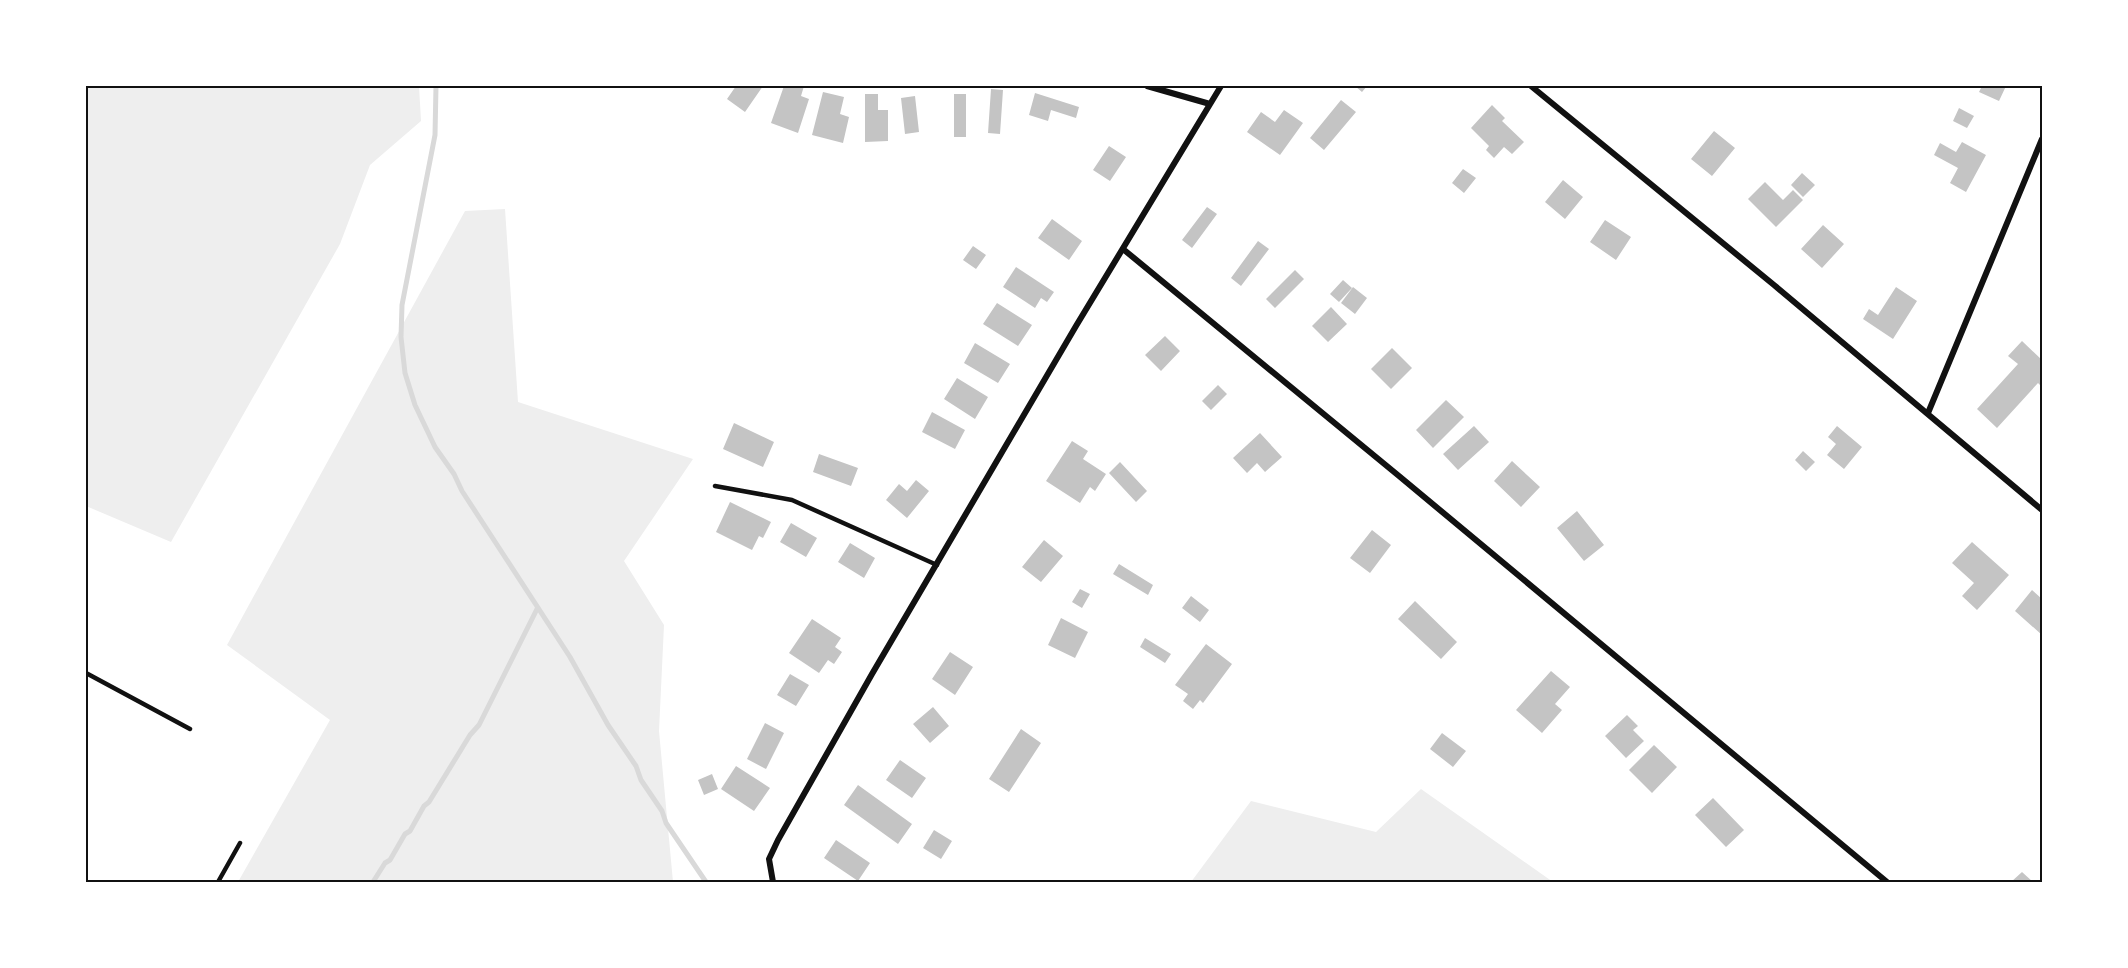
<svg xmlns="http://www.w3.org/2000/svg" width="2128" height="968" font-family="'Space Grotesk',sans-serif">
<rect width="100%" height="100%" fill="#fff"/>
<path fill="#eee" d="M86,86H419L421,121L370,165L340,244L171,542L86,506Z
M505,209L518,402L693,459L624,561L664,625L659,731L673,882H238L330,720L227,645L465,211Z
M1421,789L1553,882H1191L1251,801L1376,832Z"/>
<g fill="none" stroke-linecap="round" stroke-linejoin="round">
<path stroke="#d9d9d9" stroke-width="5" d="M436,86L435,135L402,305L401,337L405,373L415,405L435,447L454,474L462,491L570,657L608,725L636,766L641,780L662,811L666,823L706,882
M373,882L385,863L390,860L405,834L410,831L424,806L429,802L470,735L479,725L537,609"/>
</g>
<path fill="#c4c4c4" d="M736,86H763L745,112L727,99Z
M784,86H804L801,96L809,99L798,133L771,123Z
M1355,86H1367L1362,92Z
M1982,86H2006L1999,101L1979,92Z
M991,89L1003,90L1000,134L988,133Z
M823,92L844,97L840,114L849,117L843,143L812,135Z
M1035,93L1079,107L1076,118L1051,110L1048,121L1029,115Z
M865,94H878V110H888V141L865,142Z
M954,94H966V137H954Z
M915,96L919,132L905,134L901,98Z
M1341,100L1356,112L1324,150L1310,138Z
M1492,105L1505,118L1502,121L1524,142L1512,154L1504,147L1494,158L1486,150L1489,146L1471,128Z
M1959,108L1974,116L1967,128L1953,121Z
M1284,110L1303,123L1280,155L1247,132L1261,112L1275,122Z
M1714,131L1735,148L1712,176L1691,159Z
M1962,142L1986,155L1966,192L1950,183L1958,168L1934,155L1940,143L1956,152Z
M1109,146L1126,157L1110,181L1093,170Z
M1463,169L1476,178L1464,193L1452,183Z
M1802,173L1815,185L1803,197L1791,185Z
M1563,180L1583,197L1565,219L1545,202Z
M1765,182L1783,200L1793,190L1803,200L1776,227L1748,199Z
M1207,207L1217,214L1192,248L1182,240Z
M1052,219L1082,241L1069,260L1038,238Z
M1605,220L1631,237L1616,260L1590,242Z
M1823,225L1844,244L1822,268L1801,249Z
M1258,241L1269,249L1241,286L1231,278Z
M973,246L986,255L976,269L963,260Z
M1016,267L1054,292L1047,302L1041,298L1035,308L1003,287Z
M1295,270L1304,279L1275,308L1266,299Z
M1343,280L1352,288L1339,302L1330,294Z
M1353,287L1367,298L1355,314L1341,303Z
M1896,287L1917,301L1893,339L1863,319L1869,309L1878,315Z
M997,303L1032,325L1018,346L983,324Z
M1331,307L1347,324L1328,342L1312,326Z
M1165,336L1180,351L1161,371L1145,355Z
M2022,341L2042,360V387L2038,383L1997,428L1977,409L2018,364L2008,356Z
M975,343L1010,364L998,383L964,363Z
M1392,348L1412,368L1391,389L1371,369Z
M957,378L988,397L975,419L944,399Z
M1218,385L1227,394L1211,410L1202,401Z
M1446,400L1464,417L1433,448L1416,430Z
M932,412L965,430L955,449L922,432Z
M734,423L774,442L763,467L723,449Z
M1474,426L1489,442L1458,470L1443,454Z
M1837,426L1862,447L1844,469L1827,455L1836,444L1828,437Z
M1260,433L1282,457L1265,472L1257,463L1247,473L1233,458Z
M1072,441L1088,451L1083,459L1106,474L1095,491L1090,487L1080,503L1046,481Z
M1803,451L1815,462L1806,471L1795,460Z
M819,454L858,468L851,486L813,472Z
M1512,461L1540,487L1521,507L1494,481Z
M1120,462L1147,491L1136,502L1109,473Z
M916,480L929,491L907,518L886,500L899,484L907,491Z
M730,502L771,522L763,538L759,536L752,550L716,532Z
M1577,511L1604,545L1584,561L1557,528Z
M791,523L817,538L806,557L780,542Z
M1372,530L1391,545L1370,573L1350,558Z
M1044,540L1063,556L1041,582L1022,567Z
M1972,542L2009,575L1977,610L1962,596L1974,583L1952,563Z
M850,543L875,558L864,578L838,562Z
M1119,564L1153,585L1148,595L1113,574Z
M1080,589L1090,594L1082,608L1072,602Z
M2032,590L2042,599V635L2015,611Z
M1191,596L1209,610L1200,622L1182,608Z
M1415,601L1457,642L1441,659L1398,619Z
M1061,618L1088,632L1075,658L1048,645Z
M812,619L841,638L835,647L842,652L834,664L828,660L819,673L789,653Z
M1145,638L1171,654L1165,663L1140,647Z
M1206,644L1232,664L1203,703L1200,700L1193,709L1183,701L1188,694L1175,685Z
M950,652L973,667L955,695L932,679Z
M1551,671L1570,687L1555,704L1562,710L1542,733L1516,710Z
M790,674L809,685L796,706L777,695Z
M933,707L949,726L930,743L913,724Z
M1627,715L1638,726L1633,730L1644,741L1626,758L1605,736Z
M765,723L784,733L766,769L747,759Z
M1021,729L1041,743L1009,792L989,779Z
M1442,733L1466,751L1453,767L1430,749Z
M1654,745L1677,767L1652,793L1629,770Z
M900,760L926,778L912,798L886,780Z
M736,766L770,788L754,811L721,789Z
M712,774L718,789L704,795L698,780Z
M858,785L912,824L898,844L844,805Z
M1713,798L1744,830L1726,847L1695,815Z
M934,830L952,841L941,859L923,848Z
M836,840L870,863L858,881L824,858Z
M2022,872L2033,882H2011Z"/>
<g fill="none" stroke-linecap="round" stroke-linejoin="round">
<path stroke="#111" stroke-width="4.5" d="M715,486L792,500L937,565
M86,673L190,729
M218,882L240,843"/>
<path stroke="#111" stroke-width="6" d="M1147,86L1210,104
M1531,86L1774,285L2042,510
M1123,249L1399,476L1887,882
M1928,413L2042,139
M773,882L769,859L778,840L872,674L1076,326L1221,86"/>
</g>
<rect width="2128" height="968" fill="none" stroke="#ffffff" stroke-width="174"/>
<rect x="87" y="87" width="1954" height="794" fill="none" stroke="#111" stroke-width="2"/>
</svg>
